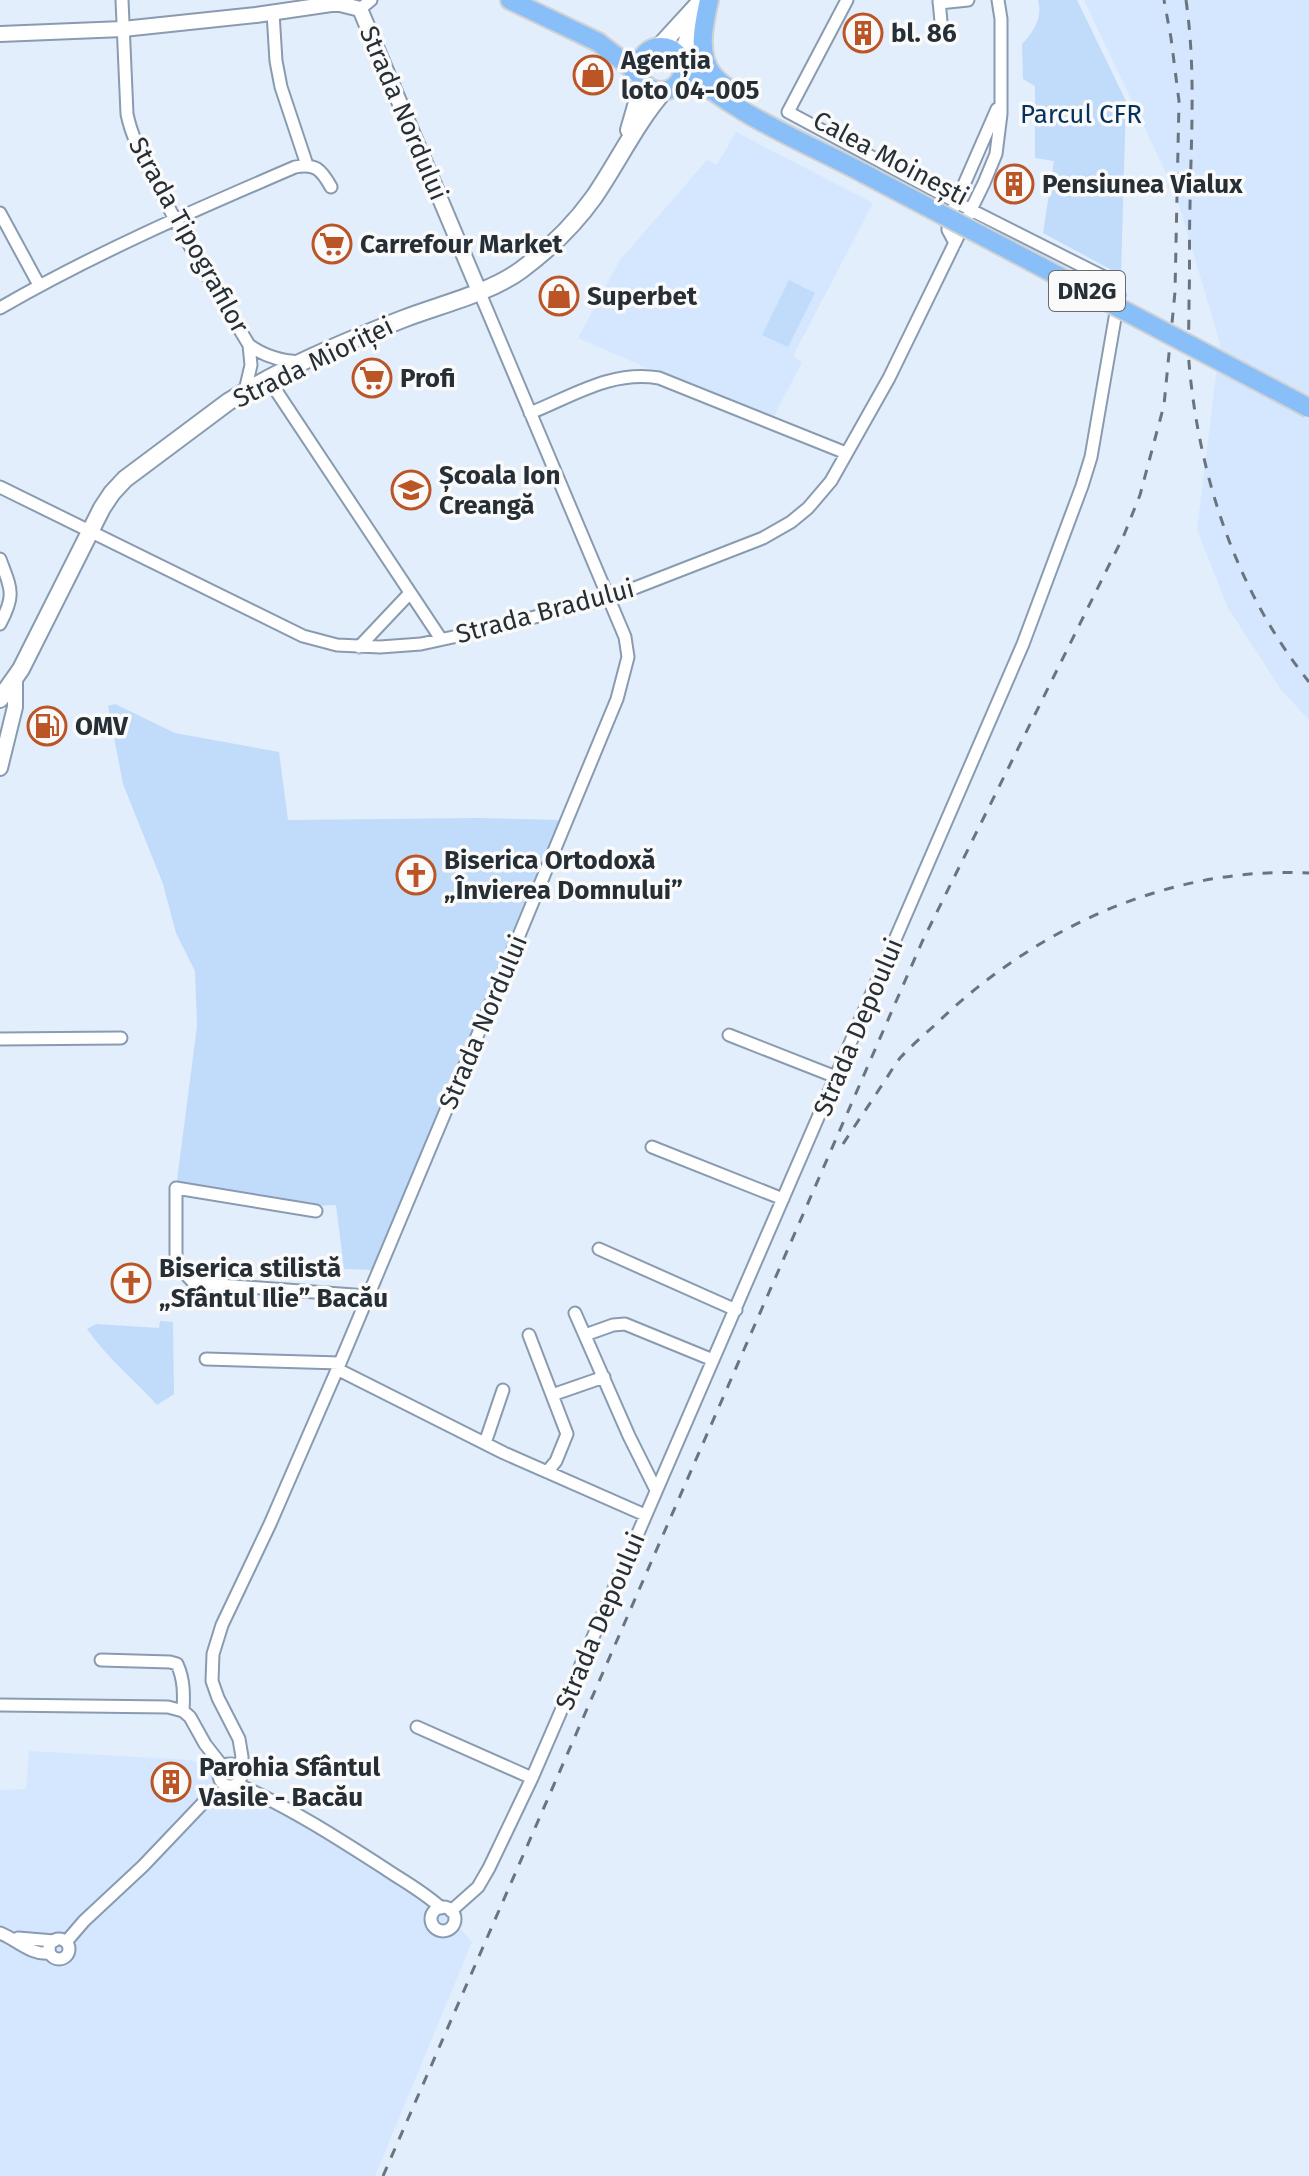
<svg xmlns="http://www.w3.org/2000/svg" width="1309" height="2176" font-family="'Fira Sans',sans-serif">
<rect width="100%" height="100%" fill="#e3eefc"/>
<path fill="#d4e7fe" d="M1084,0H1309V720L1282,691L1228,608L1197,530L1220,343L1175,192Z
M736,132L873,203L793,356L802,362L771,422L578,338L620,260L707,160L717,165Z
M29,1751L191,1760L217,1772L448,1915L472,1942L375,2176H0V1790L26,1789Z"/>
<path fill="#c1dbfa" d="M1038,0H1077L1126,101L1121,275L1043,233L1054,161L1035,158V86L1023,79L1022,44C1034,32 1043,17 1038,0Z
M789,280L815,293L788,347L762,335Z
M115,704L175,733L279,752L288,820L480,818L563,820L374,1270L344,1269L336,1205L316,1206L176,1188L197,1026L195,971L176,933L163,884L123,784L108,706Z
M160,1321L173,1322L174,1394L157,1405C134,1379 107,1358 87,1329L96,1324L159,1328Z"/>
<g fill="none" stroke-linecap="round" stroke-linejoin="round">
<g stroke="#899bb0" stroke-width="15">
<path id="minor" d="M122,0L127,114C132,139 145,161 156,183C184,239 217,292 249,345C265,357 281,361 300,362
M939,0L941,22
M939,3L968,0
M360,9L371,0
M273,13L276,61L281,87L307,165
M0,213L39,285
M955,243L948,230V221L997,109
M0,308C95,253 195,210 295,167C315,163 321,169 331,187
M269,380L441,639
M245,391L251,365L249,345
M530,413C573,396 611,370 659,378L846,453
M0,487L303,636L337,645L380,647L421,644L476,632L609,598L763,538L791,522L808,508L831,481L889,378L984,183L996,154L1001,114V19L998,0
M0,559C11,589 16,594 0,624
M359,647L410,593
M729,1035L836,1077
M0,1039L121,1038
M652,1147L783,1199
M316,1211L176,1188V1264L194,1283L367,1296
M599,1249L736,1310
M575,1313L629,1436L656,1490
M529,1335L567,1434L556,1461L547,1472
M585,1335L613,1325L625,1324L713,1360
M206,1359L340,1363
M337,1369L504,1453L645,1515
M552,1395L604,1377
M485,1443L503,1390
M101,1660L170,1662L177,1664C184,1679 184,1694 183,1711
M0,1705L168,1707L183,1711
M183,1711L190,1717L205,1744L223,1767
M417,1727L532,1778
M219 1775a11 11 0 1 1 22 0a11 11 0 1 1-22 0Z
M240,1771L242,1757L239,1739L218,1698L212,1681L213,1654L222,1625L270,1524L340,1363L491,1003L617,699L628,657L625,637L479,291
M237,1784C289,1807 336,1837 384,1868C403,1881 424,1892 441,1908
M431 1919a12 12 0 1 1 24 0a12 12 0 1 1-24 0Z
M451,1911L478,1887L489,1868L532,1778L1023,644L1082,486L1091,457L1119,295L1114,282L971,210L788,112L847,0
M0,1933C16,1939 32,1956 50,1953
M18,1938L54,1941
M49 1949a10 10 0 1 1 20 0a10 10 0 1 1-20 0Z
M66,1942L84,1921L143,1866L203,1803L233,1786"/>
</g>
<g stroke="#899bb0" stroke-width="18">
<path id="tertiary" d="M0,34L123,29L256,15L331,4H340L360,9L479,291
M0,768L15,707V678"/>
</g>
<g stroke="#899bb0" stroke-width="20">
<path id="secondary" d="M660,46L702,0
M681,60L696,12
M629,130L638,99L641,80
M0,699L21,669L102,508L112,493L125,479L228,402C282,368 344,342 403,319C439,305 490,293 521,270C548,250 574,225 594,197C618,162 636,123 664,91"/>
</g>
<g stroke="#cfd1d3" stroke-width="22">
<path id="primary" d="M510,0L598,42L639,74
M709,0C704,23 696,55 713,75C718,82 726,87 733,92
M639 69a22 22 0 1 1 44 0a22 22 0 1 1-44 0Z
M683,66C734,115 803,141 865,174"/>
</g>
<use href="#minor" stroke="#fff" stroke-width="11"/>
<use href="#tertiary" stroke="#fff" stroke-width="14"/>
<use href="#secondary" stroke="#fff" stroke-width="16"/>
<use href="#primary" stroke="#89bff9" stroke-width="18"/>
<path stroke="#6b747e" stroke-width="3" stroke-dasharray="10 10" stroke-linecap="butt" d="M1186,0C1196,70 1191,135 1190,206C1189,238 1190,270 1189,303C1189,323 1188,344 1189,363C1199,478 1237,592 1309,682
M843,1144C855,1125 868,1107 880,1088C887,1078 893,1067 900,1058C911,1046 924,1035 936,1024C1035,928 1169,866 1309,873
M383,2176L922,942L1124,535L1140,495L1164,405L1175,292L1179,101L1171,38L1164,0"/>
<g stroke="#cfd1d3" stroke-width="22" stroke-linecap="butt">
<path id="primary-bridge" d="M865,174L1309,408"/>
</g>
<use href="#primary-bridge" stroke="#89bff9" stroke-width="18"/>
</g>
<defs>
<g id="building-ring" transform="scale(2)"><circle r="9.5" fill="#fafafa" stroke="#bb5526" stroke-width="1.5"/><path d="M-4-6H4V6H1V3H-1V6H-4ZM-2.5-4.3h1.7v1.8h-1.7ZM.8-4.3h1.7v1.8H.8ZM-2.5-1h1.7V.8h-1.7ZM.8-1h1.7V.8H.8Z" fill="#bb5526"/></g>
<g id="shop-ring" transform="scale(2)"><circle r="9.5" fill="#fafafa" stroke="#bb5526" stroke-width="1.5"/><path d="M-5-2.5h2.3a2.7 3.5 0 0 1 5.4 0H5L5.5 6h-11ZM-1.5-2.5h3a1.5 2.3 0 0 0-3 0Z" fill="#bb5526"/></g>
<g id="supermarket-ring" transform="scale(2)"><circle r="9.5" fill="#fafafa" stroke="#bb5526" stroke-width="1.5"/><path d="M-6-5.5h2.5l.6 2H6L4.5 2H-2.5L-4.4-4H-6ZM-1.5 3.2a1.3 1.3 0 1 0 .1 0ZM3 3.2a1.3 1.3 0 1 0 .1 0Z" fill="#bb5526"/></g>
<g id="school-ring" transform="scale(2)"><circle r="9.5" fill="#fafafa" stroke="#bb5526" stroke-width="1.5"/><path d="M0-5L7-2L0 1L-7-2ZM-4 1L0 2.5L4 1V4Q0 6-4 4Z" fill="#bb5526"/></g>
<g id="fuel-ring" transform="scale(2)"><circle r="9.5" fill="#fafafa" stroke="#bb5526" stroke-width="1.5"/><path d="M-5.5-6h7V0h2V4h1.3V-2.5L3-4.5l.8-.8L6-3V5H2.5V1h-1V6h-7ZM-4.2-4.7v3.2H.2V-4.7Z" fill="#bb5526"/></g>
<g id="church-ring" transform="scale(2)"><circle r="9.5" fill="#fafafa" stroke="#bb5526" stroke-width="1.5"/><path d="M-1.2-6h2.4v3.5h3.3v2.4h-3.3V6h-2.4V-.1h-3.3v-2.4h3.3Z" fill="#bb5526"/></g>
</defs>
<g fill-rule="evenodd">
<use href="#building-ring" x="863" y="33"/>
<use href="#shop-ring" x="593" y="75"/>
<use href="#building-ring" x="1014" y="184"/>
<use href="#supermarket-ring" x="332" y="244"/>
<use href="#shop-ring" x="559" y="296"/>
<use href="#supermarket-ring" x="372" y="378"/>
<use href="#school-ring" x="411" y="490"/>
<use href="#fuel-ring" x="47" y="726"/>
<use href="#church-ring" x="416" y="875"/>
<use href="#church-ring" x="131" y="1283"/>
<use href="#building-ring" x="171" y="1782"/>
</g>
<g text-anchor="middle" stroke-width="7" stroke-linejoin="round" paint-order="stroke">
<rect fill="#fafafa" stroke="#666b71" stroke-width="2" x="1049" y="271" width="76" height="40" rx="6"/>
<g font-size="24" font-weight="bold" fill="#262e36">
<text x="1087" y="299">DN2G</text>
</g>
<g font-size="26" font-weight="bold" fill="#262e36" stroke="#fafafa" text-anchor="start">
<text x="891" y="42">bl. 86</text>
<text x="621" y="69">Agenția<tspan x="621" dy="30">loto 04-005</tspan></text>
<text x="1042" y="193">Pensiunea Vialux</text>
<text x="360" y="253">Carrefour Market</text>
<text x="587" y="305">Superbet</text>
<text x="400" y="387">Profi</text>
<text x="439" y="484">Școala Ion<tspan x="439" dy="30">Creangă</tspan></text>
<text x="75" y="735">OMV</text>
<text x="444" y="869">Biserica Ortodoxă<tspan x="444" dy="30">„Învierea Domnului”</tspan></text>
<text x="159" y="1277">Biserica stilistă<tspan x="159" dy="30">„Sfântul Ilie” Bacău</tspan></text>
<text x="199" y="1776">Parohia Sfântul<tspan x="199" dy="30">Vasile - Bacău</tspan></text>
</g>
<g font-size="26" fill="#262e36" stroke="#fafafa">
<text transform="translate(404 113) rotate(67)" y="9">Strada Nordului</text>
<text transform="translate(891 158) rotate(28)" y="9">Calea Moinești</text>
<text transform="translate(189 235) rotate(61)" y="9">Strada Tipografilor</text>
<text transform="translate(313 362) rotate(-26)" y="9">Strada Mioriței</text>
<text transform="translate(545 611) rotate(-15)" y="9">Strada Bradului</text>
<text transform="translate(483 1022) rotate(-67)" y="9">Strada Nordului</text>
<text transform="translate(858 1027) rotate(-67)" y="9">Strada Depoului</text>
<text transform="translate(600 1621) rotate(-67)" y="9">Strada Depoului</text>
</g>
<g font-size="26" fill="#04315e" stroke="#fafafa">
<text x="1081" y="123">Parcul CFR</text>
</g>
</g>
</svg>
